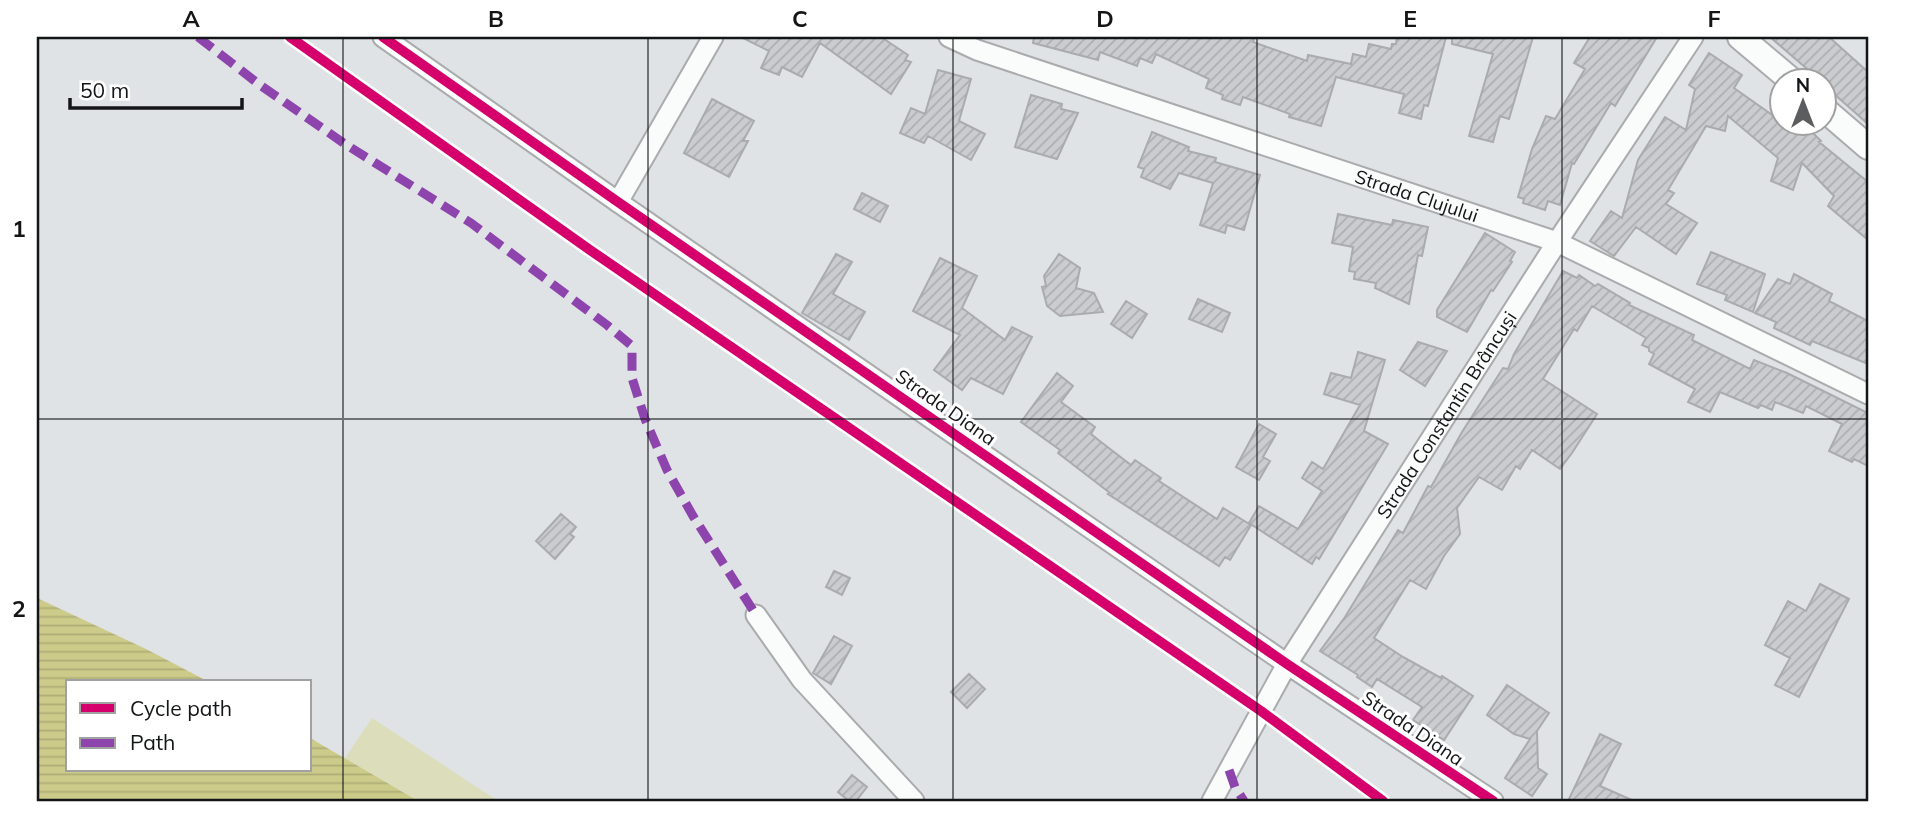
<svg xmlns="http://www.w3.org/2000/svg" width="1905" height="838" font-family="Mulish,sans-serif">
<defs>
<pattern id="water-rules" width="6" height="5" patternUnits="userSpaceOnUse" patternTransform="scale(1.75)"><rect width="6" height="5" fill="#cccb8a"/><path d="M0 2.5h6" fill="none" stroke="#aead76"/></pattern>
<pattern id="building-hatch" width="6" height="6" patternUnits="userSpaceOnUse" patternTransform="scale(1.75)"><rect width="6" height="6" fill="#cacccf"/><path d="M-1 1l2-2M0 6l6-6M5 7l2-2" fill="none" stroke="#adaeb1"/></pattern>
</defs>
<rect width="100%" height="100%" fill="#e0e3e6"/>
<path fill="#dcddbb" d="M372,718L498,801H316Z"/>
<path fill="url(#water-rules)" d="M37,598L146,649L209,682H68V770H310V738L418,801H37Z"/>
<path fill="url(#building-hatch)" stroke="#a9abad" stroke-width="2" d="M741,37H881L908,55L905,60L911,62L891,94L820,43L802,77L782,67L779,75L761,68L769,51Z
M1034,37H1255L1253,42L1307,61L1308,55L1351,64L1353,54L1366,57L1369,44L1391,49L1392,44H1396L1397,37H1446L1428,106L1424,105L1421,119L1399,113L1404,94L1336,77L1321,126L1289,117L1290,114L1243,97L1240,105L1222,99L1223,95L1206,88L1209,79L1156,54L1152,63L1140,58L1137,66L1100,52L1098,60L1033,43Z
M1452,37H1533L1509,119L1500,116L1493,142L1469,136L1493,54L1452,44Z
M1590,37H1657L1615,106L1611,103L1574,164L1572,163L1560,205L1548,201L1545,210L1523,203L1524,199L1518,197L1532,149L1546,116L1555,119L1585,69L1574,63Z
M1770,37H1829L1868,72V124L1824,85V80H1820Z
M1709,53L1742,75L1734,88L1782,122H1802L1821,141L1819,142L1868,182V240L1828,206L1834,196L1802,163L1793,190L1771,181L1778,158L1728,116L1725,131L1706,126L1668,190L1674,193L1666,204L1697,223L1676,254L1636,227L1614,256L1590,241L1611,211L1622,218L1638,160L1665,117L1686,130L1695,89L1689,85Z
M938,70L971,79L959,121L985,134L971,160L928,136L924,143L900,133L911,108L925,114Z
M1031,95L1062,104L1061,109L1078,113L1057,159L1015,147Z
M712,99L754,121L743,141H748L729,177L684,153Z
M1152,132L1189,147L1188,151L1216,158L1215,162L1260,175L1244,230L1227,225L1225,233L1200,225L1213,183L1179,173L1170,189L1141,177L1144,169L1138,167Z
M862,193L888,206L880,222L854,209Z
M1338,214L1392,225L1393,220L1428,227L1422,256L1418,255L1409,304L1375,288L1376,283L1354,279L1355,272L1349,271L1353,247L1332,243Z
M1485,233L1515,252L1510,261L1512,262L1493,291L1491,290L1467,332L1437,317V310Z
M1711,252L1765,274L1753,312L1725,300L1727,295L1697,284Z
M836,254L852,262L833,294L865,312L849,340L802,313Z
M1059,254L1080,268L1076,288L1094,293L1103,312L1060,316L1047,306L1042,287L1046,286L1044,276Z
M940,258L977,276L962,308L1005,340L1012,327L1032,337L1003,394L971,378L962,390L934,370L960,335L913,311Z
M1563,271L1577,278L1579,275L1595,286L1598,284L1630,303L1629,305L1694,335L1692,340L1750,369L1754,360L1787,373L1868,413V466L1854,459L1852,462L1829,451L1842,424L1806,406L1803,413L1775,402L1772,410L1761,405L1758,408L1720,392L1710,412L1688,402L1695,389L1649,364L1654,354L1649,351V348L1642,345L1646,338L1592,306L1577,331L1574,329L1543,379L1597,414L1572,453L1560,469L1532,450L1520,469L1516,466L1502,490L1479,477L1457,508L1460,534L1444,556L1426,589L1410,580L1374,638L1403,657L1441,678L1442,676L1473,696L1444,740L1413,720L1422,707L1377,679L1372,687L1357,677L1358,675L1320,651L1345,617L1398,530L1403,533L1428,486L1431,487L1462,432L1503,368L1508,369L1514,354Z
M1794,274L1832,294L1829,301L1868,321V364L1812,341L1810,345L1774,328L1776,322L1755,313L1778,279L1790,284Z
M1198,299L1230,313L1222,332L1189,319Z
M1126,301L1147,314L1132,338L1111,324Z
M1418,342L1447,351L1425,386L1400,370Z
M1358,352L1385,360L1364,431L1388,444L1319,559L1316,557L1312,564L1249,523L1259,506L1298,529L1322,491L1302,478L1312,462L1323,469L1360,405L1324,394L1331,373L1351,378Z
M1057,373L1073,386L1061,402L1095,427L1091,434L1101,442L1131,465L1135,460L1161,478L1159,481L1217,519L1223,508L1251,525L1230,560L1225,557L1219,566L1108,494L1110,493L1058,453L1060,450L1021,422Z
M1259,424L1276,434L1263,457L1270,461L1259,480L1236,467Z
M561,514L576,527L570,534L574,537L555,559L536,541Z
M834,571L850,578L842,595L826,587Z
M1820,584L1849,599L1799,697L1775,685L1790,658L1765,645L1788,601L1806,611Z
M834,636L852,646L831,684L813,673Z
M969,674L985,689L967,708L951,692Z
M1507,685L1549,713L1537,731L1538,768L1547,774L1532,796L1505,778L1530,739L1514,734L1487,715Z
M1600,734L1621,744L1600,786L1634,801H1568Z
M852,775L867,787L856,801H849L838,792Z"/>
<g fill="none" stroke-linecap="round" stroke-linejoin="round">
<g stroke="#a9abad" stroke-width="23">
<g id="minor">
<path d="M383,37L618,202L1287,664L1493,801"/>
<path id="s1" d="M949,37L977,50L1557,242L1868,394"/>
<path d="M618,202L713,37"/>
<path d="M756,615L802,680L914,801"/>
<path id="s2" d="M1212,801L1287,664L1557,242L1693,37"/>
</g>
</g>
<g stroke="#a9abad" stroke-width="28">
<path id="tertiary" d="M1740,37L1791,80
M1825,110L1868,147"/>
</g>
<use href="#minor" stroke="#fafbfb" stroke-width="19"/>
<use href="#tertiary" stroke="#fafbfb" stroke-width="24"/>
<path stroke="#8e44ad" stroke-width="9" stroke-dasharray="18 9" stroke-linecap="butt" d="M198,37L260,85L345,144L471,223L607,325L632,346V378L645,419L667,470L693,516L756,615
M1229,770L1235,787L1244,801"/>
<g stroke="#fff" stroke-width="15">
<path id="cycleway" d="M290,37L590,250L1261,711L1383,801
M383,37L618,202L1287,664L1493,801"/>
</g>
<use href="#cycleway" stroke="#d6006c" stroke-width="10"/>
</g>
<path fill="none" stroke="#131517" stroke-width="2" stroke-opacity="0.55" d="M343,37V801M648,37V801M953,37V801M1257,37V801M1562,37V801M37,419H1868"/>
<g text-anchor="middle" stroke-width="6" stroke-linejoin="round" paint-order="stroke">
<g font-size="19" fill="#131517" stroke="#fff">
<text dy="7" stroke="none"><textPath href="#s1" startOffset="494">Strada Clujului</textPath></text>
<text transform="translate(946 407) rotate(35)" y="7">Strada Diana</text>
<text dy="7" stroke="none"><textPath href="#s2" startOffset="452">Strada Constantin Brâncuși</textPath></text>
<text transform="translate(1413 728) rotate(34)" y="7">Strada Diana</text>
</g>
</g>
<rect width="1905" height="838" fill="none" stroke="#ffffff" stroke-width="77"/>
<rect x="66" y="680" width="245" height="91" fill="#ffffff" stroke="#a1a1a2" stroke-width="2"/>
<rect x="80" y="703" width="35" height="10" fill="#d6006c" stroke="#a1a1a2" stroke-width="2"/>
<text x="130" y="716" font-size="21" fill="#131517">Cycle path</text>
<rect x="80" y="738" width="35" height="10" fill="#8e44ad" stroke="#a1a1a2" stroke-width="2"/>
<text x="130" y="750" font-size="21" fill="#131517">Path</text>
<g transform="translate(1803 102)"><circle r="33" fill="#ffffff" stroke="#a1a1a2" stroke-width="2"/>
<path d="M0-5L12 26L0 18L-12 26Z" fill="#5b5d5f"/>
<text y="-10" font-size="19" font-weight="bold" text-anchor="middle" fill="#131517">N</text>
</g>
<path d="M70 98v10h172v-10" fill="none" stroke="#131517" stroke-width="3.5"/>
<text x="80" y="98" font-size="21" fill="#131517" stroke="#ffffff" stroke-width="5" paint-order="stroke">50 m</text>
<rect x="38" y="38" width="1829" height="762" fill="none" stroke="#131517" stroke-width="2.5"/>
<g font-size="23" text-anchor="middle" font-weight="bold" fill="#131517">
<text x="191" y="27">A</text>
<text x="496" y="27">B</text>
<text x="800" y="27">C</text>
<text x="1105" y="27">D</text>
<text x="1410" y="27">E</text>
<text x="1714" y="27">F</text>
<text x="19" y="237">1</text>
<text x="19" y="617">2</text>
</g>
</svg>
